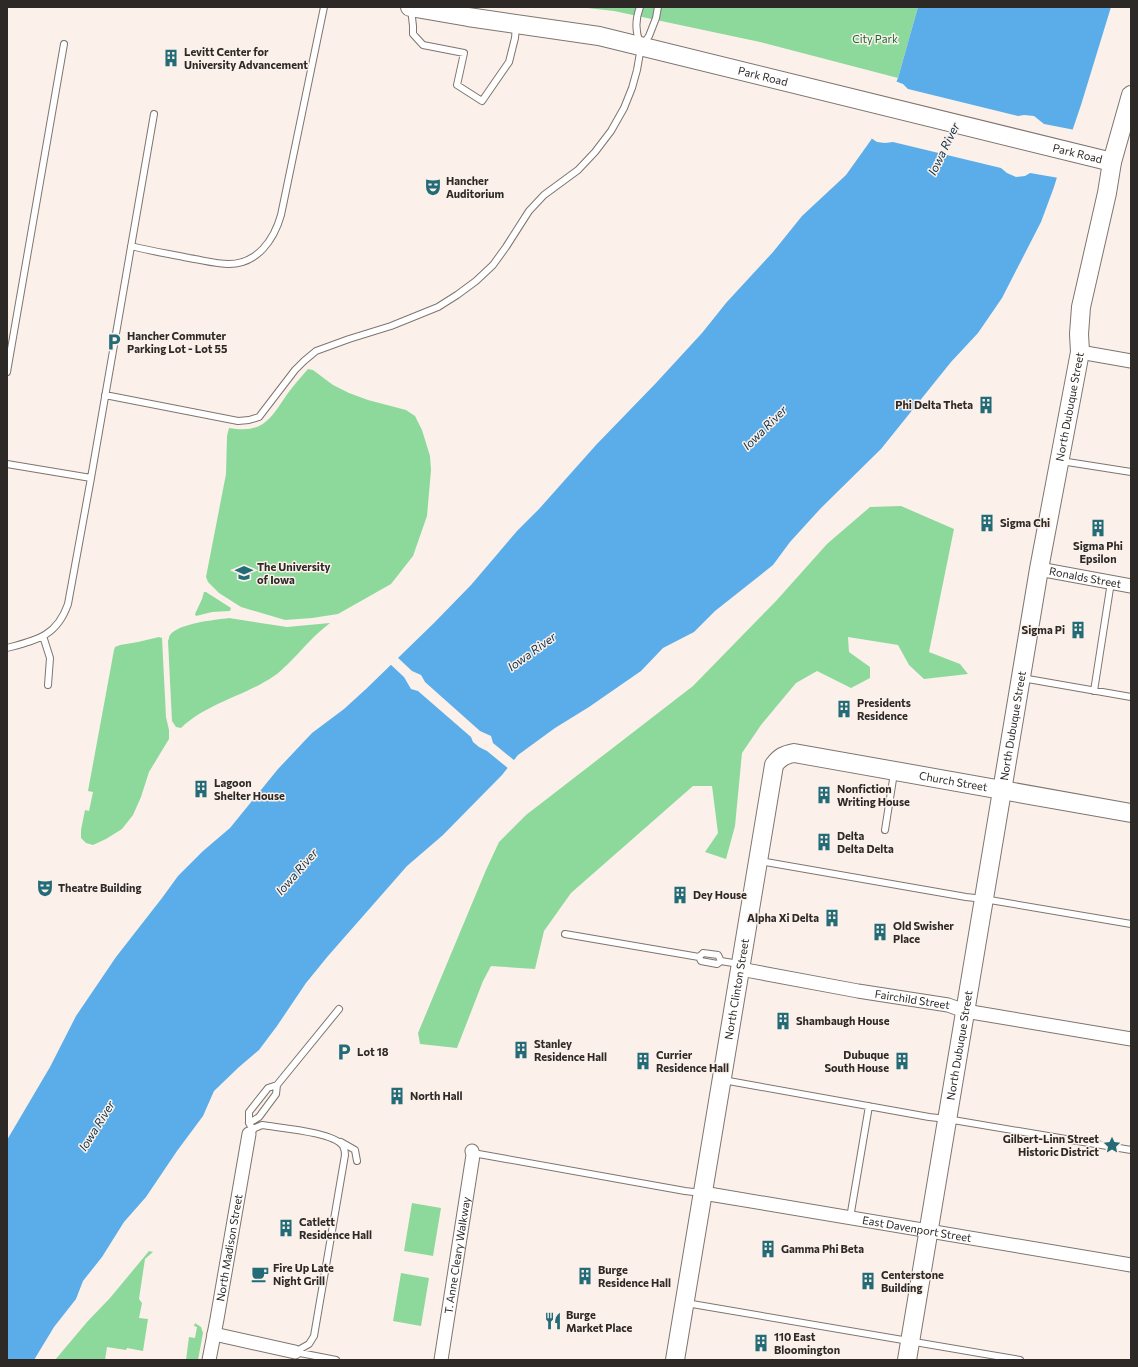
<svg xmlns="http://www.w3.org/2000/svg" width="1138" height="1367" font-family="Commissioner,sans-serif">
<rect width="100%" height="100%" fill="#fbf1ea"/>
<path fill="#8dd99b" d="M578,7H918L898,78L760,42L614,11Z
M308,369L313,370L333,385L349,393L368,400L406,410L415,416L422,430L430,456L431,470L427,516L413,556L391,584L338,614L312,618L285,620L241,607L219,593L208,582L206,577L226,474L227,436L229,428C264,434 270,419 288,393C294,385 301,377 308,369Z
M901,506L954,529L929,652L960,664L968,674L924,679L909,665L898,645L848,637L849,652L870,667V678L851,688L817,671L796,683L761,725L742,753L735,826L726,859L705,852L718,833L712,786H693L571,893L544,931L535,969L491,966L483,981L457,1048L420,1044L418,1033L486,870L499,842L526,815L693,686L776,601L827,544L870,507Z
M204,592H206L231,608L230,611L212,612L196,616L195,614L202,599Z
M229,618L287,627L330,623C314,635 302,650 288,664C283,668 279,673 274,676C245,696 207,703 181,728L176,727L172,721L168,641C169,639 169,636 170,635C179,623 215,620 229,618Z
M159,637L162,638L166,717L169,730V739L149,772L141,797L133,815L122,829L106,839L93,845L86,843L81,838V830L85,810L89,811L93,792L88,791L114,650L115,647L120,645L138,642Z
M412,1203L441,1208L433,1256L404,1251Z
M149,1251L153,1252L145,1259L139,1299L142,1303L139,1318L148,1319L143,1351L127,1348L126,1350L107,1347L105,1360H55L87,1322L110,1298Z
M401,1273L429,1278L421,1326L393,1321Z
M195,1323L201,1327L203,1333L198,1360H186L189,1337L195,1338L197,1327L194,1326Z"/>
<path fill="#5badea" d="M918,7H1111L1081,105L1062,161L1054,187L1041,222L1002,298L978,333L951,362L881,449L821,508L790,542L773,565L715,611L694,632L663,648L641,671L589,707L555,728L518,755L502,775L443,835L407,866L328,956L306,983L277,1026L259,1050L239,1067L214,1091L203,1116L177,1151L146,1197L124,1222L102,1257L83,1281L76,1299L54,1327L34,1360H7V1140L50,1067L76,1016L116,957L162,898L178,876L203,851L230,828L278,769L312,733L344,709L366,689L434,623L471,585L517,531L539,509L596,445L656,383L702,333L726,303L773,252L802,216L846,175L871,140L898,78Z"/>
<path fill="#fbf1ea" d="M895,81L903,84L908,89L1018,116L1024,115L1034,116L1044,124L1075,130L1059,178L1030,173L1025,176L1016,177L1007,173L1001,168L893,142L885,143L877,142L871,138Z
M396,656L412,671L421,675L425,682L480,731L491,736L493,743L515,761L509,769L487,751L479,747L473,742L471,737L418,691L411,689L404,677L389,663Z"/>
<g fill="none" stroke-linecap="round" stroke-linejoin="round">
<g stroke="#7e756f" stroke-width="8">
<path id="lane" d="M640,7C635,20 635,31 640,43
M411,9L413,26V34L423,45L464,53L457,85L482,101L509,62L515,38L516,26
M131,246C150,251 170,254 189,258C202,260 216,264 229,264C257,264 274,240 281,215L324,7
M7,372L64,44
M105,395L238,421L249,420L259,417L295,370L304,361L316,351L349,339L391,326L438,307L457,295L476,281L493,265L506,247L529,211L544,195L578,170L595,152L611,131L624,108L632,88L637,70L641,47L649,36L656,18L658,7
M1061,461L1131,472
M7,464L91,478
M43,636L50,658L48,685
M7,648C37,640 57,636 68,604L91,478L154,114
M1022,678L1131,697
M1094,691L1111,582
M885,830L894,773
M760,861L966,897L984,899L1131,924
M565,934L699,957L703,953L718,955L721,961L717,964L701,961L699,957
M721,961L739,964
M723,1080L929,1117L947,1119L1131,1150
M277,1085L339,1009
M249,1123L259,1117L276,1094L277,1085L268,1088L249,1112V1123L253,1130
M249,1134L255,1128L262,1125C279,1128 334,1132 343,1146C344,1148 345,1152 345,1155L314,1336L309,1344L295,1352
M341,1142L355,1150L357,1161
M473,1153L685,1191L702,1193
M850,1218L869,1106
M686,1303L1020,1360
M295,1352L336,1360"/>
</g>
<g stroke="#7e756f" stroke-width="15">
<g id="street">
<path d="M1080,352L1131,361"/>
<path id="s1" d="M1039,569L1131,586"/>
<path id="s2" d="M740,969L858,991L948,1005L965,1011L1131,1039"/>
<path id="s3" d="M703,1193L1131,1265"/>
<path d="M214,1334L295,1352"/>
<path id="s4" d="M209,1360L217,1319L249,1134"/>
<path id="s5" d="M441,1360L473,1155L472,1151"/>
</g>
</g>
<g stroke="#7e756f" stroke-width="20">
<g id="secondary">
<path id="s6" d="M410,7L468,17L599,36L1112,162"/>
<path id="s7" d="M675,1360L774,765C780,757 784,755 794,753L1131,813"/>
<path id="s8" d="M907,1360L1039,569L1080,352L1079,334L1081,307L1107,193L1112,162L1131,95"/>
</g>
</g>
<use href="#lane" stroke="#fff" stroke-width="6"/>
<use href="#street" stroke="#fff" stroke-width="13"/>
<use href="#secondary" stroke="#fff" stroke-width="18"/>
</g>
<defs>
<g id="building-bare" transform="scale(1.38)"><path d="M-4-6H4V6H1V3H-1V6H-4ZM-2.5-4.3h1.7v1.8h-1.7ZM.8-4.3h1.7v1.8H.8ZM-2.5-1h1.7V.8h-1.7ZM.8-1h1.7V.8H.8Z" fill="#236b77" stroke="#fbf1ea" stroke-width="2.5" paint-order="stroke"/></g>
<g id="theatre-bare" transform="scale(1.38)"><path d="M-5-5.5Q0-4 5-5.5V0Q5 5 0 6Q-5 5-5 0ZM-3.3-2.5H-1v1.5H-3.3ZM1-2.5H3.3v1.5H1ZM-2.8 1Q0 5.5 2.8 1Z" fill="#236b77" stroke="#fbf1ea" stroke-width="2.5" paint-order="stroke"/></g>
<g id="parking-bare" transform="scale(1.38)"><path d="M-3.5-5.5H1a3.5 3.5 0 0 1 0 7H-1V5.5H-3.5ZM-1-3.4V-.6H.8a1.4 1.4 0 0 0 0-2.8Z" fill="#236b77" stroke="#fbf1ea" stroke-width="2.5" paint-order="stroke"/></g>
<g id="university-bare" transform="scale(1.38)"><path d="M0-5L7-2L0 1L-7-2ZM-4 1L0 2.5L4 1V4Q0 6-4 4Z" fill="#236b77" stroke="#fbf1ea" stroke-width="2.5" paint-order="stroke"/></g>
<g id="sight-bare" transform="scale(1.38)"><path d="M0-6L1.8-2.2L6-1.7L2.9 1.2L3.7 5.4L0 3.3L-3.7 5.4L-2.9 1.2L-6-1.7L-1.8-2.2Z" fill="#236b77" stroke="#fbf1ea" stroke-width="2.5" paint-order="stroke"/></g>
<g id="cafe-bare" transform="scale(1.38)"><path d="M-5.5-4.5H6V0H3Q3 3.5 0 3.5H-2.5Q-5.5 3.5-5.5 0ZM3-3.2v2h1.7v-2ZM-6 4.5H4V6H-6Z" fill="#236b77" stroke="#fbf1ea" stroke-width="2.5" paint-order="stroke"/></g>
<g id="restaurant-bare" transform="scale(1.38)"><path d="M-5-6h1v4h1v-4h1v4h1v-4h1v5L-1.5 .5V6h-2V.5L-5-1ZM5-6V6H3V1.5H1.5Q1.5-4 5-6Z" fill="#236b77" stroke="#fbf1ea" stroke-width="2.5" paint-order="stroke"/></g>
</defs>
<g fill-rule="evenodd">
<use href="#building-bare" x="171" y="58"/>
<use href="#theatre-bare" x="433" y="187"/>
<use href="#parking-bare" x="114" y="342"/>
<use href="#building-bare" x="986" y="405"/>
<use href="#building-bare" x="987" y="523"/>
<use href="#building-bare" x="1098" y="528"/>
<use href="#university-bare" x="244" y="573"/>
<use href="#building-bare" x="1078" y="630"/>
<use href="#building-bare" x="844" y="709"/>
<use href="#building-bare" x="201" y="789"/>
<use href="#building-bare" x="824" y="795"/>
<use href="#building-bare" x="824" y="842"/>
<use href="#theatre-bare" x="45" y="888"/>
<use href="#building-bare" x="680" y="895"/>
<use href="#building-bare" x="832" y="918"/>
<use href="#building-bare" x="880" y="932"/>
<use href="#building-bare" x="783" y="1021"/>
<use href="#building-bare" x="521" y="1050"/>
<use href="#parking-bare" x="344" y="1052"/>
<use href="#building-bare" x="643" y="1061"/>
<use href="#building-bare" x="902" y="1061"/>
<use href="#building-bare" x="397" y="1096"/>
<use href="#sight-bare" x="1112" y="1145"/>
<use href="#building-bare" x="286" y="1228"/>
<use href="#building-bare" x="768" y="1249"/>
<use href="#cafe-bare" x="260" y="1274"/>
<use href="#building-bare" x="585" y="1276"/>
<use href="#building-bare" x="868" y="1281"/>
<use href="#restaurant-bare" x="553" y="1321"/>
<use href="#building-bare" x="761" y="1343"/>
</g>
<g text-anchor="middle" stroke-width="3" stroke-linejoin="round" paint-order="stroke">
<g font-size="11" fill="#14692f" stroke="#fbf1ea">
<text x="875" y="43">City Park</text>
</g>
<g font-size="11" font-weight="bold" fill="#2d2927" stroke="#fbf1ea" text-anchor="start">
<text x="184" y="56">Levitt Center for<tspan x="184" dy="13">University Advancement</tspan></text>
<text x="446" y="185">Hancher<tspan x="446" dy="13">Auditorium</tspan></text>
<text x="127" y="340">Hancher Commuter<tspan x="127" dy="13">Parking Lot - Lot 55</tspan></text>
<text x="973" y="409" text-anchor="end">Phi Delta Theta</text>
<text x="1000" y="527">Sigma Chi</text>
<text x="1098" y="550" text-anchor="middle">Sigma Phi<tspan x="1098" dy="13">Epsilon</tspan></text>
<text x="257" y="571">The University<tspan x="257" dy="13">of Iowa</tspan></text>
<text x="1065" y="634" text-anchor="end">Sigma Pi</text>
<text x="857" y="707">Presidents<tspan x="857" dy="13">Residence</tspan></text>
<text x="214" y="787">Lagoon<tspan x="214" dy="13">Shelter House</tspan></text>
<text x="837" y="793">Nonfiction<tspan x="837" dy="13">Writing House</tspan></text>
<text x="837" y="840">Delta<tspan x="837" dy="13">Delta Delta</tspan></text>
<text x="58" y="892">Theatre Building</text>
<text x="693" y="899">Dey House</text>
<text x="819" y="922" text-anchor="end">Alpha Xi Delta</text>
<text x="893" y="930">Old Swisher<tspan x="893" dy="13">Place</tspan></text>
<text x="796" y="1025">Shambaugh House</text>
<text x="534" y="1048">Stanley<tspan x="534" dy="13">Residence Hall</tspan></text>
<text x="357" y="1056">Lot 18</text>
<text x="656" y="1059">Currier<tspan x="656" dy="13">Residence Hall</tspan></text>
<text x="889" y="1059" text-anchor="end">Dubuque<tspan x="889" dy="13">South House</tspan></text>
<text x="410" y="1100">North Hall</text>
<text x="1099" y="1143" text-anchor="end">Gilbert-Linn Street<tspan x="1099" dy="13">Historic District</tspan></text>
<text x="299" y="1226">Catlett<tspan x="299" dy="13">Residence Hall</tspan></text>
<text x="781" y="1253">Gamma Phi Beta</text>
<text x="273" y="1272">Fire Up Late<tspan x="273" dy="13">Night Grill</tspan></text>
<text x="598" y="1274">Burge<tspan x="598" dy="13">Residence Hall</tspan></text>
<text x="881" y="1279">Centerstone<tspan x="881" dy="13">Building</tspan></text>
<text x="566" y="1319">Burge<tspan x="566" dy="13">Market Place</tspan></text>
<text x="774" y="1341">110 East<tspan x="774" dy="13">Bloomington</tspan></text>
</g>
<g font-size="11" fill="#2d2927" stroke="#fbf1ea">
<text dy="4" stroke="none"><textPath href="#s6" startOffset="360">Park Road</textPath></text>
<text dy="4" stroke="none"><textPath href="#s6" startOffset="684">Park Road</textPath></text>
<text dy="4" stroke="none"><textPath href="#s8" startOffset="967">North Dubuque Street</textPath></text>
<text dy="4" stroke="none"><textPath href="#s1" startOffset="47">Ronalds Street</textPath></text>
<text dy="4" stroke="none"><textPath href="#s8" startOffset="643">North Dubuque Street</textPath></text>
<text dy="4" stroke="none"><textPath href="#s7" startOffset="789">Church Street</textPath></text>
<text dy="4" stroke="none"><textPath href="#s7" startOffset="376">North Clinton Street</textPath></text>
<text dy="4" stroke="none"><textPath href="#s2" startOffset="175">Fairchild Street</textPath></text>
<text dy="4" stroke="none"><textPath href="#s8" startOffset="319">North Dubuque Street</textPath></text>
<text dy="4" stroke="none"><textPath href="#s3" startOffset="217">East Davenport Street</textPath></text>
<text dy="4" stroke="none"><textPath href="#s4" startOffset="114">North Madison Street</textPath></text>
<text dy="4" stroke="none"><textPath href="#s5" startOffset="106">T. Anne Cleary Walkway</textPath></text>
</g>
<g font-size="12" font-style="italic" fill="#0d3149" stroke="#fbf1ea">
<text transform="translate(944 149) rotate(-64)" y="4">Iowa River</text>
<text transform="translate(765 428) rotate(-45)" y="4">Iowa River</text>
<text transform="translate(532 652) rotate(-36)" y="4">Iowa River</text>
<text transform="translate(297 872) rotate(-49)" y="4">Iowa River</text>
<text transform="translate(97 1126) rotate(-58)" y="4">Iowa River</text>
</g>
</g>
<rect width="1138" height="1367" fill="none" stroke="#2d2927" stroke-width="16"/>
</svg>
